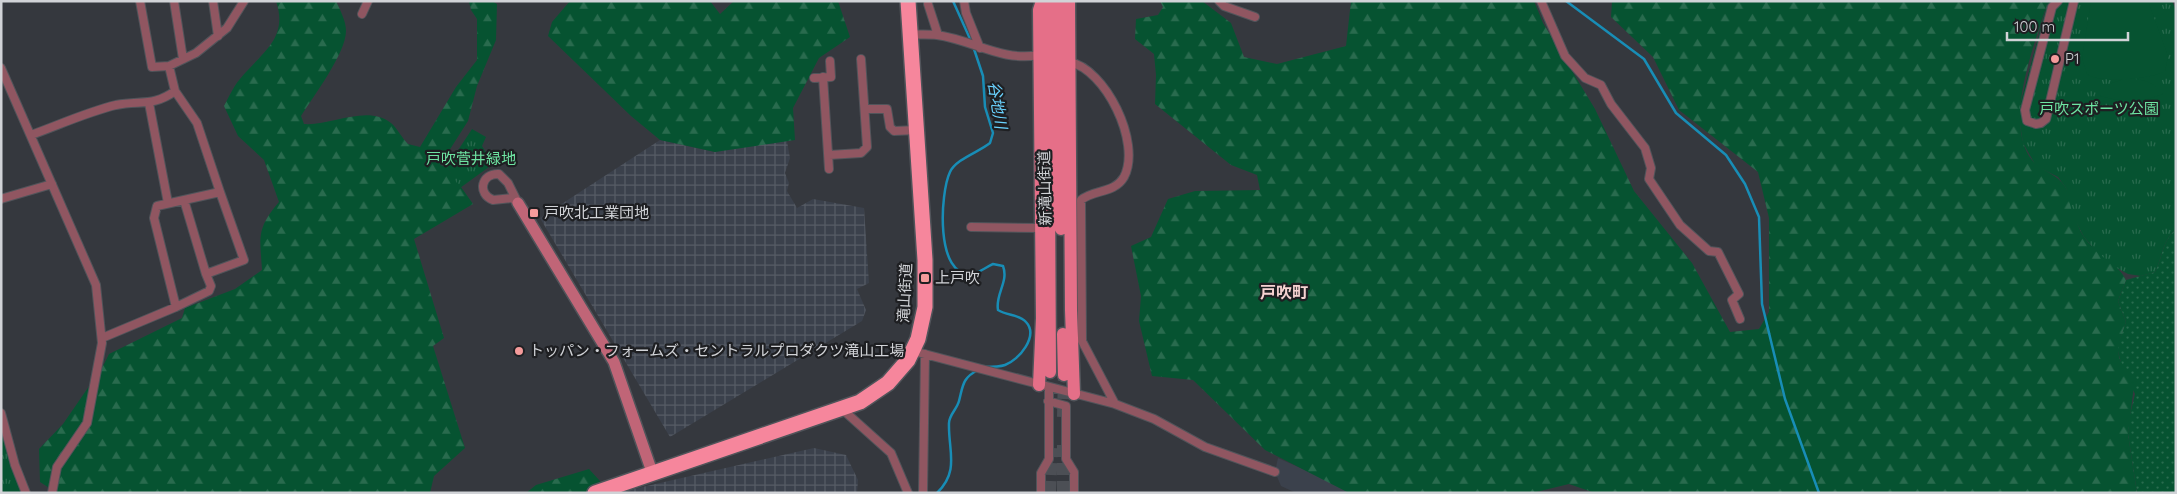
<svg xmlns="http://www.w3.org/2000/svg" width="2177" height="494" font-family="Quicksand,'Noto Sans JP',sans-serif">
<defs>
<pattern id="industrial-grid" width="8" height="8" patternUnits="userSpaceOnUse" patternTransform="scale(1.25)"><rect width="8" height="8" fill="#3b414c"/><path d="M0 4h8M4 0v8" fill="none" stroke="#565c65"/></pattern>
<pattern id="grass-dots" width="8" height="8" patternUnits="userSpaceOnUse" patternTransform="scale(1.25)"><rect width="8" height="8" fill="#065331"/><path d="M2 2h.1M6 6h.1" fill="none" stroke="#296b4e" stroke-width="1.8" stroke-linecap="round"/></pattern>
<pattern id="forest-firs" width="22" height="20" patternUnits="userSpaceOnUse" patternTransform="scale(1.25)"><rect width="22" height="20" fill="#065331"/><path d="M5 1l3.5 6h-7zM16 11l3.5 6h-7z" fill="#296b4e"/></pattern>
<pattern id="park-tufts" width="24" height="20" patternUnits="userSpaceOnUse" patternTransform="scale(1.25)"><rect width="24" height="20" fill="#065331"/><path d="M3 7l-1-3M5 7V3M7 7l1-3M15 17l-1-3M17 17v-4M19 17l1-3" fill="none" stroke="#296b4e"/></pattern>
</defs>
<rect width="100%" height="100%" fill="#35383e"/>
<path fill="#3b414c" d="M1278,458L1357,493H1296L1281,486L1275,472Z"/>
<path fill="url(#industrial-grid)" d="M786,136L790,158L785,173L789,183L787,191L797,208L813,199L864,208L869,283L857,289L866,310L862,321L670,437L540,218L660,140L715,152Z
M814,448L846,455L858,480L857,493H616Z"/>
<path fill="url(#grass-dots)" d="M2176,229V493H2137L2128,434L2129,419L2135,394L2122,367L2117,347L2126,322L2118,301L2126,280L2155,272C2163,256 2162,241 2176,229Z"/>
<path fill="url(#forest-firs)" d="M276,1H336C340,10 346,21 346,31C346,53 313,97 301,116L304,124C331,126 367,104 391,123C397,128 402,138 408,144L420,147L456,87L477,60V19L471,10L469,2L492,1L497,4L496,40L477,86L468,121L440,165L447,167L473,204L414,239L444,338L433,346L465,448L434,476L430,493H57L40,482L39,449L63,424L103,366L109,354L182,318L185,308L235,289L262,270C260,237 256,229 279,202L264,160L238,136L224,106C229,97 233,87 240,79C261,53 289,39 276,1Z
M570,1H710L720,14L734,1H838L850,37L819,58L793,108L795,140L715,152L660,140L631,116L548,36L552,22Z
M1160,1H1202L1231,23L1244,57L1277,64L1346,46L1351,1H1534L1543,23L1595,109L1634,191L1692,263L1730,332L1759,329L1769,312V218L1758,172L1679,110L1653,57L1611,17L1612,1H2048C2035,44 2005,115 2029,156C2038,171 2057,172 2066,188C2074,204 2074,222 2084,237C2096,254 2118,263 2126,280L2118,301L2126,322C2117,348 2112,359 2135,377L2128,434L2137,493H1595L1569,484L1532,493H1349L1265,450L1193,380L1152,376L1139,321L1141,296L1131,246L1151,237L1168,199L1195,191L1260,190L1257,175L1231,165L1155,104L1156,75L1154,54L1135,39L1136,19L1158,15L1163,7Z
M589,469L611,493H526L536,485Z"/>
<path fill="url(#park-tufts)" d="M2048,1H2172L2176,10V229C2162,241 2163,256 2155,272L2141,276L2128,274L2115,267L2096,251L2084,237L2073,216L2066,188L2058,177L2036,166L2023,143L2018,112Z
M472,129L486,137L482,146L493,164L460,188L447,167Z
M1,432L21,493H1Z"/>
<path fill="#065331" d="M2091,1H2148L2168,56L2165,71C2152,79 2099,84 2087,74L2082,58Z
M2124,79C2140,78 2153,81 2163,94C2141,103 2122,102 2100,96L2112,83Z"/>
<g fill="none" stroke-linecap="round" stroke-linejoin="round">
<path stroke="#188db6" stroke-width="2.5" d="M953,1L971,41
M1566,1L1644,59L1676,113L1726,155L1745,184L1759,217L1762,304L1785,399L1819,493
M973,46L983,76L985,107L993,133L990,143C979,152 956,159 950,172C940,193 935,278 972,274C979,273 986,267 993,264L1003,266C1009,282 995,294 998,310C1007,316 1019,314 1026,322C1039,336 1019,360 1005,365C999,367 992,367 985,367
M937,493C960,471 948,450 949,423C949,415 957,409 959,401C963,386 962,378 978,370"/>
<path stroke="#4c4f55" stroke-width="12" stroke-dasharray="12 6" stroke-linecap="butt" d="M1063,417L1064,375
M1050,493L1052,448
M1063,493V445"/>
<g stroke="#51545a" stroke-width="10">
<path id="street" d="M174,1L183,59
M213,1L218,36
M964,1L966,13L980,48
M1219,1L1224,6L1255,17
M1541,1L1565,56L1585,78L1601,85L1611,104L1645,148L1651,168L1649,179L1680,225L1709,251L1718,252L1739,294L1732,300L1740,319
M2058,1L2052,7L2025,110L2027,121L2036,124L2041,123L2046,119L2074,1
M928,4L938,35
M362,14L368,1
M910,34C919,35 928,34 937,35C973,40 1002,62 1039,55
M1069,62C1105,68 1142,143 1124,177C1114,194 1094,189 1081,200L1082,341L1115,404
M169,66L196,53L227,28L244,1
M1,68L96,285L102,343L87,423L57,467L52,493
M823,77L829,169
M814,78L831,77L830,61
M149,103L168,203
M866,109H887L890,127L894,131L917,130
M31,135C59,125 87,112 116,105C140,100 153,107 175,91
M829,155L861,153L867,147L861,59
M499,174L508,183L518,203L512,198L493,200C477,194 481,173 499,174Z
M1,199L52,184
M184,200L206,274L244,260L220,192
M971,227L1042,228
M176,307L209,291L211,286L206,274
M102,338L176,307L154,218L157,206L220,192L197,123L175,91L169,66L152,67L140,1
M913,351L1115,404L1154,419L1205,447L1275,472
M1048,401L1066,406V459L1074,472V493
M842,409L891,453L908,493
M1,413L15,465L26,493
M923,493L925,354
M1041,493V473L1049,459V388"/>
</g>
<g stroke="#51545a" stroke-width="14">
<path id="secondary" d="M518,203L614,362L652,472"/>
</g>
<g stroke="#51545a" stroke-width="15">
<path id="primary" d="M1048,1L1050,372
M1059,1L1061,229
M1069,1L1071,310L1074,394
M1063,334L1064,375
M1039,385L1042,318L1039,10L1042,1"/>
</g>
<g stroke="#51545a" stroke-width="18">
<path id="highway" d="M595,493L860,402L888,383L908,360L918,339L925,307V260L908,1"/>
</g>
<use href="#street" stroke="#905661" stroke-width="8"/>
<use href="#secondary" stroke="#c06577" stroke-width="11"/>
<use href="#primary" stroke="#e56f88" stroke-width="12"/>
<use href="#highway" stroke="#f6869c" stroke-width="15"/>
</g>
<g fill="#f59b9b" stroke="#1e1f22" stroke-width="2">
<circle cx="2055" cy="59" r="5"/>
<rect x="529" y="208" width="10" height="10" rx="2.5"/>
<rect x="920" y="273" width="10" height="10" rx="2.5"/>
<circle cx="519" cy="351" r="5"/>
</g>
<g text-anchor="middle" stroke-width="4.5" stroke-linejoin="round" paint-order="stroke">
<g font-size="15" fill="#d1d3d7" stroke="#1e1f22" text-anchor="start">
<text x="2065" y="64">P1</text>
<text x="544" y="218">戸吹北工業団地</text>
<text x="935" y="283">上戸吹</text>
<text x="529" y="356">トッパン・フォームズ・セントラルプロダクツ滝山工場</text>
</g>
<g font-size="15" fill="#6ee4a2" stroke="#1e1f22">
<text x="2099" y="114">戸吹スポーツ公園</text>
<text x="471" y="164">戸吹菅井緑地</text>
</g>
<g font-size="15" fill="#d1d3d7" stroke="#1e1f22">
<text transform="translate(1045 188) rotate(-91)" y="5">新滝山街道</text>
<text transform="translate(905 293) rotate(-87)" y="5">滝山街道</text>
</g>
<g font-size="16" font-style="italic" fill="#6ad2fe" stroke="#1e1f22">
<text transform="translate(998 105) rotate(81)" y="6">谷地川</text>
</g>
<g font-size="16" font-weight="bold" fill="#f6d3d2" stroke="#1e1f22">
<text x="1284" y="298">戸吹町</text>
</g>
</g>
<rect width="2177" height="494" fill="none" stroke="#d1d3d7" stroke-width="5"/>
<path d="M2007 32v8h121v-8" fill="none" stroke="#d1d3d7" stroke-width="2.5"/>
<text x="2014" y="32" font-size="15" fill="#d1d3d7" stroke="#1e1f22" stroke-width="4" paint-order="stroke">100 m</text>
</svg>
